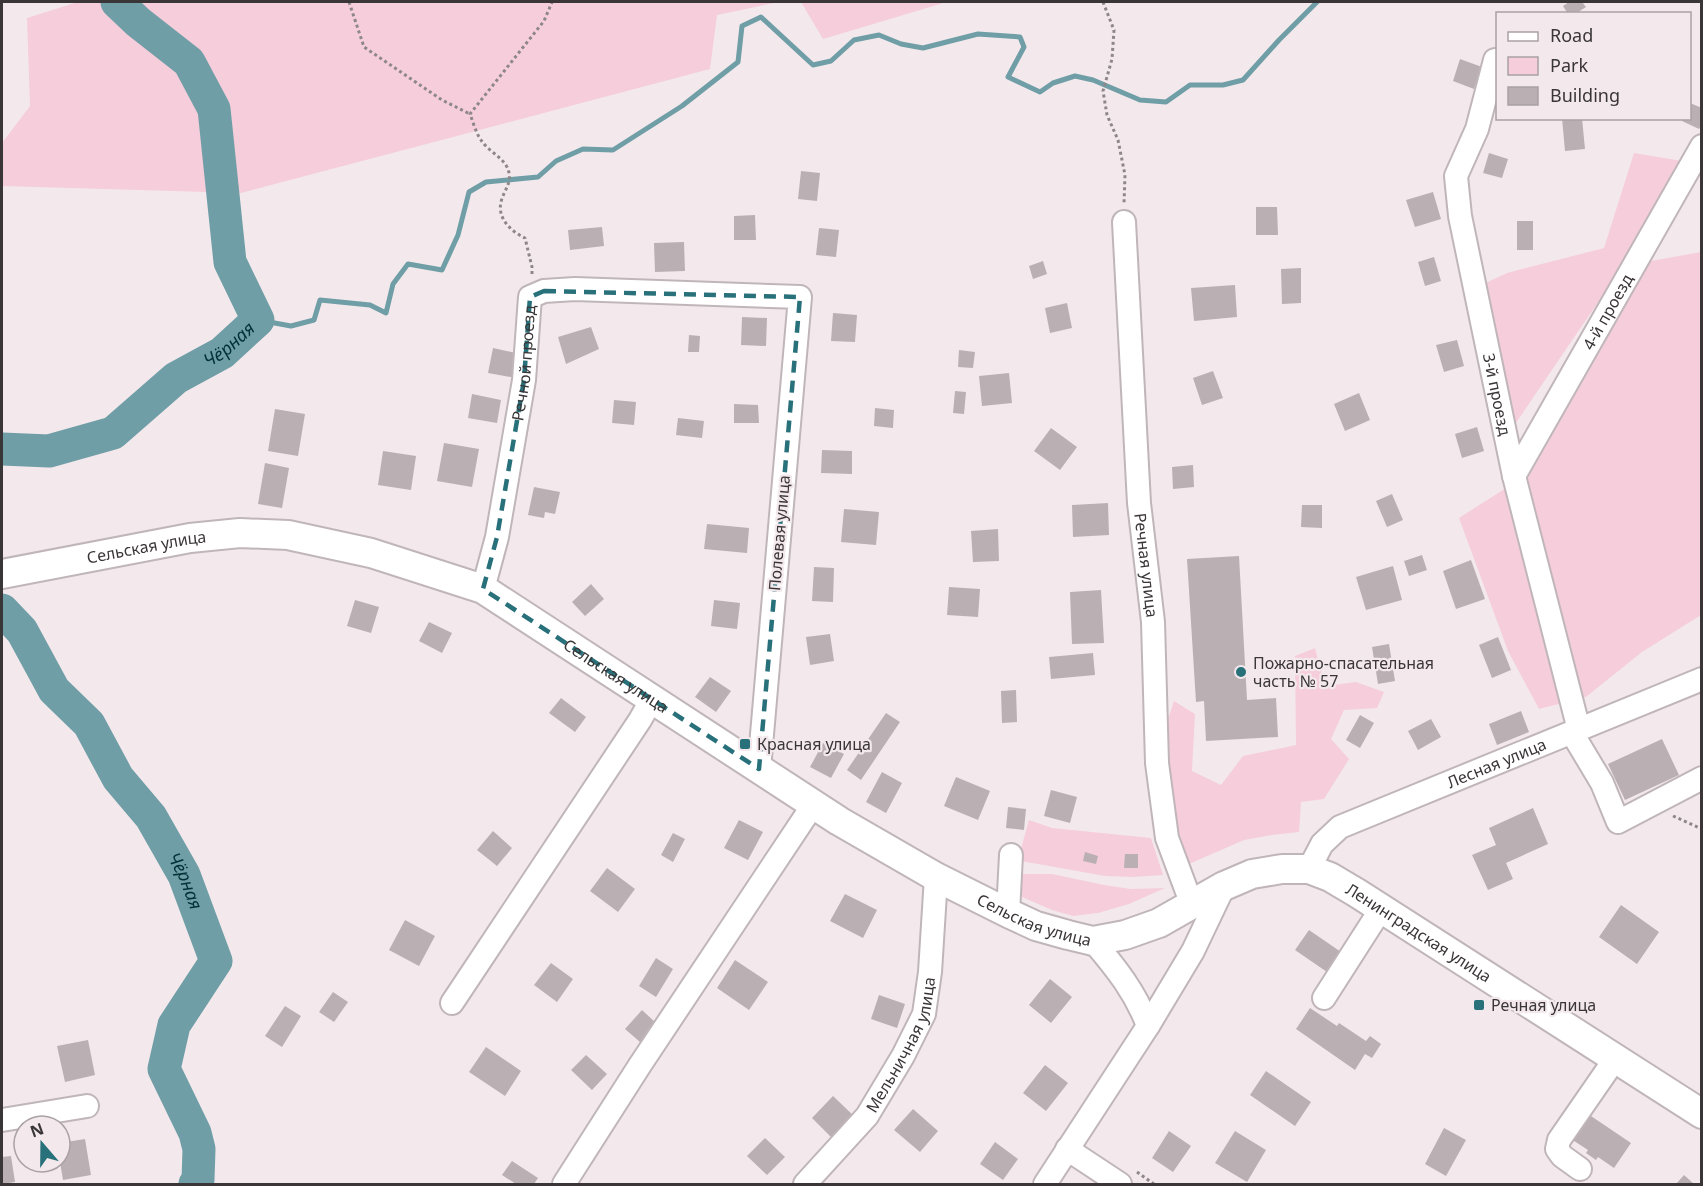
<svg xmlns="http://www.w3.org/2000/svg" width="1703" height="1186" font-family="'Noto Sans',sans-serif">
<rect width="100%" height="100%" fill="#f3e9ed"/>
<path fill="#f5cddb" d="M78,2H779L717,15L710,69L241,193L2,186V143L30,106L27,18Z
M801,2H947L823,39Z
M1634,153L1682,161L1637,245L1505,439L1477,287L1507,273L1604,248Z
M1701,252V615L1642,652L1586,697L1539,709L1508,651L1459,518L1531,472L1651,261Z
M1315,648L1325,686L1356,682L1384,692L1377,708L1344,710L1331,739L1349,759L1324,799L1301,802L1299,832L1272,835L1244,840L1189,864L1177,831L1163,734L1174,701L1195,714L1192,771L1221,785L1243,756L1296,745L1295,656Z
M1029,820L1052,828L1151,838L1163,875L1132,877L1105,876L1021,861L1019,856Z
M1022,874H1052L1104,885L1131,889L1165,888L1129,904L1098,913L1073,916L1052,910L1022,897L1019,892V877Z"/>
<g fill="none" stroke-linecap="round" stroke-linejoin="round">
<path stroke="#709ea6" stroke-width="5" d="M258,320L291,326L314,320L320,300L370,305L386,313L393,284L408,264L442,270L458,235L469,192L486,182L538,177L556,161L583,149L613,150L682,106L738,62L742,26L761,17L813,65L831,61L854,40L879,35L901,44L923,48L978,34L1020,37L1024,47L1008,77L1040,92L1053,83L1075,76L1093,80L1140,100L1166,102L1190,85H1223L1243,80L1279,40L1317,2"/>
<g stroke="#709ea6" stroke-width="33">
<path id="s1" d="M2,449L49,451L113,433L176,378L222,353L258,320L230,262L214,109L189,62L138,22L117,2"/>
<path id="s2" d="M2,610L22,631L54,690L89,724L118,778L151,817L184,875L216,961L174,1025L164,1069L195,1133L199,1149L198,1180L195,1184"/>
</g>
</g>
<path fill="#bab0b3" d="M1569,2H1582L1586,7L1575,14H1568L1563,6Z
M1460,59L1482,67L1474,89L1453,81Z
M1690,103L1702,108V124L1699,129L1682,121L1683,118H1690Z
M1562,118H1582L1585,149L1565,151Z
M1489,153L1508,159L1502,178L1483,173Z
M801,171L820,173L817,201L798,199Z
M1433,192L1441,219L1415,227L1406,200Z
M1256,207H1277L1278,235H1256Z
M755,215L756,240H734V216Z
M1517,221H1533V250H1517Z
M602,227L604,246L570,250L568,230Z
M819,228L839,230L836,257L816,255Z
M684,242L685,271L655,272L654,243Z
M1434,257L1441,281L1425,286L1418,262Z
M1043,261L1047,274L1033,279L1029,266Z
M1301,268V303L1282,304L1281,269Z
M1235,285L1237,317L1194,321L1191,288Z
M1067,303L1072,328L1050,333L1045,308Z
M833,313L857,315L855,342L831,341Z
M742,317L767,318L766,346L741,345Z
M591,327L599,349L566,364L558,337Z
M689,335L700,336L699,352H688Z
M1457,340L1464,366L1444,372L1436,345Z
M493,348L521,354L516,378L488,373Z
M959,350L975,352L973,368L958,367Z
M1213,371L1223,398L1202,405L1193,378Z
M1009,373L1012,403L982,406L979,376Z
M955,391L966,392L964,414L953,413Z
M1359,393L1370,420L1345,431L1334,404Z
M472,394L501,400L497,423L468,418Z
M614,400L636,402L634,425L612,423Z
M734,404L758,405L759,423H734Z
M875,408L894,410L893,428L874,426Z
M275,409L305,414L298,456L268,451Z
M678,418L704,421L702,438L676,435Z
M1477,427L1484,451L1462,458L1455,434Z
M1051,428L1077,447L1060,470L1034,451Z
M444,443L479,449L472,487L437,481Z
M822,450L852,451V474L821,473Z
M383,451L416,456L411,490L378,485Z
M265,463L289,468L282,508L258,504Z
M1193,465L1194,487L1173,489L1172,467Z
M534,487L560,492L555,514L545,512L544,518L528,515Z
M1392,494L1403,520L1387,527L1376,501Z
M1108,503L1109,535L1073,537L1072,505Z
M1302,505H1322V528L1301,527Z
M844,509L879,512L876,545L841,542Z
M707,524L749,528L747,553L704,549Z
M998,529L999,561L973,562L971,531Z
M1422,555L1427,570L1409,576L1404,561Z
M1239,556L1247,700L1276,698L1278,737L1206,741L1204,701L1196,702L1187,559Z
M1471,560L1485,599L1456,609L1443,571Z
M1393,566L1402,600L1366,610L1356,577Z
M814,567L834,568L833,602L812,601Z
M591,584L604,599L585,616L572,602Z
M949,587L980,589L978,617L947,615Z
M1101,590L1104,643L1072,644L1070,592Z
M355,600L379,607L371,633L347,626Z
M714,600L740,603L737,629L711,626Z
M429,622L452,633L442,653L419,641Z
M830,634L834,661L810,665L806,637Z
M1498,637L1511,670L1492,678L1479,645Z
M1389,644L1395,681L1378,684L1372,647Z
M1093,653L1095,675L1051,679L1049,657Z
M710,677L731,691L716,712L695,697Z
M1016,690L1017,722L1002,723L1001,691Z
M561,698L586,717L575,732L549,713Z
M1521,711L1529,732L1497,745L1489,724Z
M886,713L900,722L861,780L847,770Z
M1360,715L1374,723L1360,748L1346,740Z
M1431,719L1441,737L1418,750L1408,731Z
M1662,739L1679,775L1625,800L1608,764Z
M823,743L844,754L831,778L810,767Z
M882,772L902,783L886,813L866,802Z
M956,777L990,791L978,820L944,806Z
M1051,790L1077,797L1070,823L1044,816Z
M1008,807L1026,809L1024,830L1006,828Z
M1533,808L1548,844L1506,863L1513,879L1488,890L1472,855L1496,845L1489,828Z
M739,820L763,832L748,860L724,848Z
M493,831L512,848L497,866L477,850Z
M673,833L685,839L673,862L661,855Z
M1085,852L1098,856L1096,864L1083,861Z
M1125,854H1138V868H1124Z
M607,868L635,889L618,912L590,891Z
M845,894L877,910L863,938L830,921Z
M1621,905L1659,932L1637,964L1599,937Z
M405,920L435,936L419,966L389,950Z
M1309,930L1341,952L1327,972L1295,950Z
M656,958L673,969L656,997L639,986Z
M735,960L768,982L749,1010L717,988Z
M551,963L573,979L557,1002L534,985Z
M1050,979L1072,997L1051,1023L1029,1005Z
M333,992L348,1002L334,1022L319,1012Z
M879,995L905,1004L897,1028L871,1019Z
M285,1006L301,1016L282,1047L265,1036Z
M1310,1008L1337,1026L1339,1023L1366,1041L1370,1036L1381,1044L1372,1058L1365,1054L1355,1070L1296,1029Z
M642,1010L656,1023L640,1042L625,1029Z
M88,1040L95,1075L65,1082L57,1046Z
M486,1047L521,1071L505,1096L469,1072Z
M586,1055L607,1074L592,1090L571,1070Z
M1045,1065L1068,1083L1046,1111L1023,1093Z
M1266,1071L1311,1102L1295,1126L1250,1095Z
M833,1096L856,1118L834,1140L812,1118Z
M913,1109L938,1131L920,1152L894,1130Z
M1588,1114L1631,1143L1614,1168L1598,1157L1596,1160L1586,1153L1588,1150L1571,1139Z
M1444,1128L1466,1140L1446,1176L1425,1164Z
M1169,1131L1191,1146L1173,1172L1152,1158Z
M1235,1131L1266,1150L1247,1182L1215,1163Z
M765,1138L785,1157L767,1175L747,1156Z
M85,1139L91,1175L63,1180L60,1162V1143Z
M995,1142L1018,1159L1003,1180L980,1164Z
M11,1156L15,1182L2,1184V1157Z
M512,1161L538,1178L534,1184H516L502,1175Z
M1684,1175L1694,1184H1676Z"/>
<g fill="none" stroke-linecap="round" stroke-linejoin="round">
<g stroke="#c0b6b9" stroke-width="26">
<g id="minor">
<path id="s3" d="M1495,60L1477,129L1456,176L1460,216L1514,476L1579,730"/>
<path id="s4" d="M1124,222L1139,503L1153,622L1157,763L1167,838L1192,905"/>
<path id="s5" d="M1514,476L1702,146"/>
<path id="s6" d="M483,589L497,537L524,380L530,297L544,291L575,289L800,297L759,769"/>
<path d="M1572,733L1602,783L1618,822L1702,778"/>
<path id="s7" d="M1309,869L1322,844L1340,827L1702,679"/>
<path d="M1008,913L1011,855"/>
<path d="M1093,941C1116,968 1136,993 1148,1026"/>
<path d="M1324,998L1381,909"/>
<path d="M452,1003L640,720L652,699"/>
<path d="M2,1120L87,1106"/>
<path d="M1067,1149L1120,1184"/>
<path d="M1580,1169L1562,1156L1557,1149L1559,1140L1615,1059"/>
<path d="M564,1184L640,1065L813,805"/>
<path id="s8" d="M805,1184L867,1116L903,1056L924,1014L930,972L936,877"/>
<path d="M1045,1184L1148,1026L1193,951L1224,886"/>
</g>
</g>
<g stroke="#c0b6b9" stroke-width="32">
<g id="major">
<path id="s9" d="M2,574L190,538L240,533L288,535L371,553L483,589L839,821L936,877L1008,913L1036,926L1068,935L1093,941L1125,935L1159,923L1224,886L1252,874L1282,869H1309L1330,877L1357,893L1702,1114"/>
</g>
</g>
<path stroke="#8e878a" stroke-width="3" stroke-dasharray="3 3" stroke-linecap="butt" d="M349,2L364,47L442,100L470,114
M1103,2L1114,30L1112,59L1103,91L1107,115L1118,140L1125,175L1124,203
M532,274V267L525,238C512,232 497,219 501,202C504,189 514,182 507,167C502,157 487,150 481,140C476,133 473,122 470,114L544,21L552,2
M1673,816L1702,829
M1137,1172L1154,1184"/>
<use href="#minor" stroke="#fff" stroke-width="22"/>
<use href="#major" stroke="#fff" stroke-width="28"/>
</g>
<path fill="none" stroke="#28707a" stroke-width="4.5" stroke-dasharray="12 8" stroke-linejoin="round" d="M544,291L800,297L759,769L483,589L497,537L524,380L530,297Z"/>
<g fill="#28707a" stroke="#f3e9ed" stroke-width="2">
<circle cx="1241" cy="672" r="6"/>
<rect x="739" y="738" width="12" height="12" rx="3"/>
<rect x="1473" y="999" width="12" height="12" rx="3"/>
</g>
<g text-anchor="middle" stroke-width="4.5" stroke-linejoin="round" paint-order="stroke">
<g font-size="16" fill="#3a3637" stroke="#f3e9ed">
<text dy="6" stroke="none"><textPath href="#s5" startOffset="189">4-й проезд</textPath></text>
<text dy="6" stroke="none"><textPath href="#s6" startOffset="230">Речной проезд</textPath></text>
<text dy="6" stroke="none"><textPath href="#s3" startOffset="345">3-й проезд</textPath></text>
<text transform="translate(779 533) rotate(-85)" y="6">Полевая улица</text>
<text dy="6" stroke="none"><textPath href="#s9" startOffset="147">Сельская улица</textPath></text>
<text dy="6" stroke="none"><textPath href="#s4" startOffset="344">Речная улица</textPath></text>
<text dy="6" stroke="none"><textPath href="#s9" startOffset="651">Сельская улица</textPath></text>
<text dy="6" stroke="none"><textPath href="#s7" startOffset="222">Лесная улица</textPath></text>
<text dy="6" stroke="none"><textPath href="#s9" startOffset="1137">Сельская улица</textPath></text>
<text dy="6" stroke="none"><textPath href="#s9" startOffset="1558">Ленинградская улица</textPath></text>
<text dy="6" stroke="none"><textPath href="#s8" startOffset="172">Мельничная улица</textPath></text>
</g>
<g font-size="16" fill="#3a3637" stroke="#f3e9ed" text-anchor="start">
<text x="1253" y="669">Пожарно-спасательная<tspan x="1253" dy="18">часть № 57</tspan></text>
<text x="757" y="750">Красная улица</text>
<text x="1491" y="1011">Речная улица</text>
</g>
<g font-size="18" font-style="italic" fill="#023238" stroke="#f3e9ed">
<text dy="6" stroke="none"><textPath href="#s1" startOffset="260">Чёрная</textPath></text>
<text dy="6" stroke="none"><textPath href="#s2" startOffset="330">Чёрная</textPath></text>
</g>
</g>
<rect width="1703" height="1186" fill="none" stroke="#3a3637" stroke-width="6"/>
<rect x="1496" y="12" width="195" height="108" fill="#f3e9ed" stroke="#a9a1a4" stroke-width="1.5"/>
<rect x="1508" y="32" width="30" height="9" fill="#ffffff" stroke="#a9a1a4" stroke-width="1.5"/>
<text x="1550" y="42" font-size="18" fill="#3a3637">Road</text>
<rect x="1508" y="57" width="30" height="18" fill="#f5cddb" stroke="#a9a1a4" stroke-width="1.5"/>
<text x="1550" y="72" font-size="18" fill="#3a3637">Park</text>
<rect x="1508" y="87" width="30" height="18" fill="#bab0b3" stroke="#a9a1a4" stroke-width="1.5"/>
<text x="1550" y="102" font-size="18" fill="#3a3637">Building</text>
<g transform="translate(42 1144) rotate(340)"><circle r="28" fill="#f3e9ed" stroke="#a9a1a4" stroke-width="1.5"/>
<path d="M0-4.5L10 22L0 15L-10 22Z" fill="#28707a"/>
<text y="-9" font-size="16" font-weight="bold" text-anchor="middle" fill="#3a3637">N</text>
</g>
</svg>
